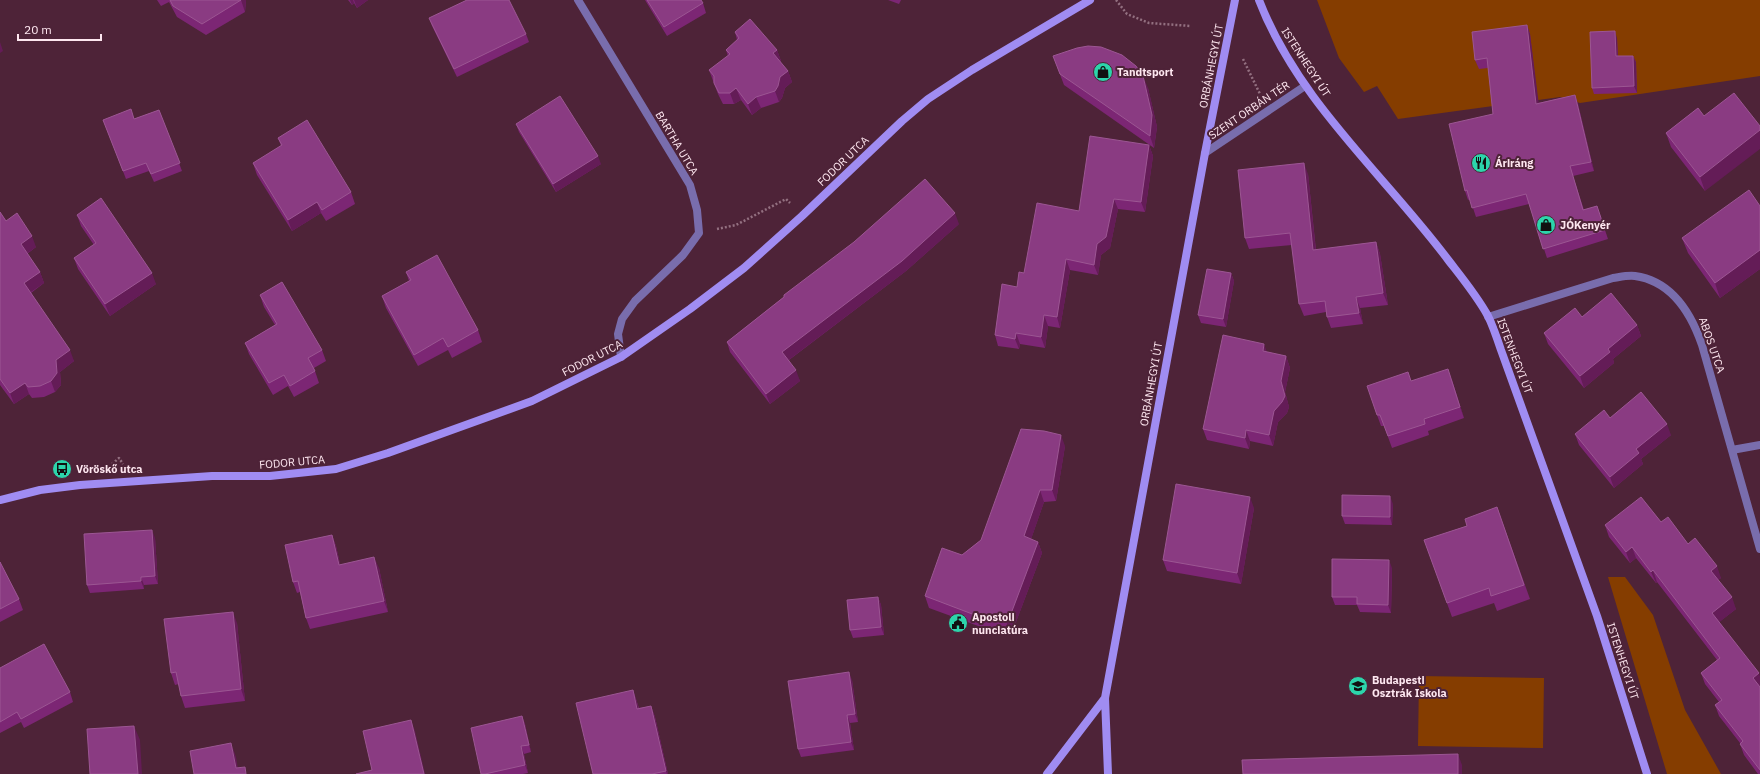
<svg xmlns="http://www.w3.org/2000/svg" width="1760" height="774" font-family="'IBM Plex Sans',sans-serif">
<rect width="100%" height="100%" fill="#4e2338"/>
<path fill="#853d00" d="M1317,0H1760V76L1580,103L1560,97L1398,119L1377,86L1364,92L1339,58Z
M1608,577H1625L1653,615L1685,710L1721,774H1667Z
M1419,676L1544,678L1543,748L1418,746Z"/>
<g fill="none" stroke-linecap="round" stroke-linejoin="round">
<path stroke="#937080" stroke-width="2.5" stroke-dasharray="2 2" stroke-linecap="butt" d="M1116,0L1127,14L1149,23L1191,26
M1243,59L1260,94
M717,229L736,225L786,199L790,203
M112,464L119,458L123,464"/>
<path stroke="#796dad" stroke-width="8" d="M578,0L690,185L697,210L699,233L683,255L635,301L622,319L618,334L621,357
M1205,153L1305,86
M1488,317L1613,278C1620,277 1628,275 1635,276C1671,281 1691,313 1702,345L1760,549
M1732,450L1760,445"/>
<path stroke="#a08cf2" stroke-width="8" d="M1259,0C1298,102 1385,175 1449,261C1463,279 1477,296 1488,316C1493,326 1497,338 1501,350L1597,616L1647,774
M0,500L40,490L80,485L212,476H270L336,469L388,453L532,401L621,357L690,309L744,268L802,216L902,121L928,99L972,70L1090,0
M1047,774L1105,698
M1108,774L1105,698L1205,153L1235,0"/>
</g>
<path fill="#7c2674" d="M157,0H246L245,12L206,35L177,17L169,2L161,6Z
M348,0H368L357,8L354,3L352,5Z
M645,0H701L703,3L706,13L667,36Z
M888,0H901L899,4Z
M429,18L526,34L529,42L457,77L432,26Z
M1527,25L1530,34L1538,103L1575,95L1578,104L1594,171L1573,176L1584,210L1597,206L1608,239L1547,258L1529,204L1476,217L1470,199L1468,200L1465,191L1493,114L1488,68L1479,69L1475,60Z
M735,32L777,50L781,61L780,62L788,71L792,82L785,88L782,98L779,102L761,108L752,115L741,100L734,104H723L718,94L709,70L728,56L726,50L737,40Z
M1617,38L1618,56H1633L1636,62L1637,93L1594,94L1592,88Z
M1053,56L1148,88L1157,127L1154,148L1064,85Z
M1698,108L1705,191L1671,147L1666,133Z
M159,110L182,171L154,182L149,171L126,179L103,120L134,119Z
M516,124L601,164L556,192L519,132Z
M278,138L351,192L355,204L326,221L321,213L292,231L257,175L253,163L281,146Z
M1149,145L1153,156L1145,212L1118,209L1110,248L1101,255L1098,275L1070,270L1060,328L1048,326L1045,348L1020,344L1019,349L998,346L995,335L1017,287L1079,211Z
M1308,174L1316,250L1376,242L1380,254L1388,305L1360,308L1363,324L1331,328L1327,317L1326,312L1304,316L1299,304L1292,245L1249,249L1245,238Z
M1760,206V269L1720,298L1688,253L1682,238Z
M0,212L6,221L36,247L27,254L40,272L44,283L31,293L74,361L60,372L61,385L55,392L44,397L32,398L29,394L14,404L0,385Z
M77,215L156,284L110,316L78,269L74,258L94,245L81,226Z
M959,224L906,271L789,360L800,381L770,404L730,352L727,342L784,297V295Z
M406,272L478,330L482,342L452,358L448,350L418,366L386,308L382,296L409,281Z
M1231,273L1234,281L1226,327L1201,323L1198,315Z
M260,295L322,350L326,361L314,368L319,383L294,397L288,386L273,395L249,354L245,343L275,325L264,307Z
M1582,317L1637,325L1641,336L1613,359L1614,363L1584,388L1548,344L1544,333Z
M1267,352L1286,356L1290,368L1285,392L1289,407L1287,413L1278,422L1273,446L1250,441L1249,449L1207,440L1203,429Z
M1452,380L1464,418L1428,431L1429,435L1392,448L1384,426H1381L1377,415L1411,381Z
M1610,418L1671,435L1641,459L1643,464L1614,488L1579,445L1575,434Z
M1065,446L1056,501L1044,502L1031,539L1038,542L1042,553L1016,622L1009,629L1001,632L992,631L929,608L925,596L962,555L981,540Z
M1393,504L1392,525L1345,524L1342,516Z
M1497,507L1530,599L1497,611L1494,603L1452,617L1424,540L1467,526Z
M1254,508L1241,584L1167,571L1163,560Z
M1661,522L1688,544L1721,578L1718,580L1736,609L1719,622L1760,677V774H1758L1744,755L1740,744V743L1719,716L1715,705L1719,702L1705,684L1701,673L1717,660L1657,582L1656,583L1636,558L1630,563L1609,537L1605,525Z
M332,535L336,546L340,564L379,568L388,612L310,629L306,618L300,592L297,593L293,582Z
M155,538L158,584L144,585V589L90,593L87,585Z
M0,562L19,599L23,610L0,622Z
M1392,568L1391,613L1360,612L1357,605H1335L1332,597Z
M878,597L881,605L884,635L853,638L850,630Z
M237,623L245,701L185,708L181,696L179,684L175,685L171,673Z
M0,668L70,692L73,702L24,728L21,722L0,733Z
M852,680L858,722L850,723L854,750L801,757L798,749Z
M633,690L639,708L651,706L655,717L668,774H593Z
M522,716L525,724L531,752L524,754L528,773L523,774H481Z"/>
<path fill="#641c57" d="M241,0H246L245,12Z
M350,0H353L354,3L352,5Z
M354,0H368L357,8Z
M1527,25L1530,34L1540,113L1536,104Z
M1615,31L1617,38L1618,63L1616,56Z
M0,42L3,51L0,53Z
M777,50L781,61L777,64L773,53Z
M1633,56L1636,62L1637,93L1634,86Z
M788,71L792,82L785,88L782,98L779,102L775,91L780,77Z
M1143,76L1148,88L1157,127L1154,148L1150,136Z
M736,88L741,100L734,104L730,93Z
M1575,95L1578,104L1594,171L1591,162Z
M756,97L761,108L752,115L748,104Z
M1760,130V149L1705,191L1700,177Z
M1149,145L1153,156L1145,212L1141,202Z
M598,156L601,164L556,192L553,184Z
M1304,163L1308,174L1317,262L1313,250Z
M1114,199L1118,209L1110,248L1101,255L1098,275L1094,265L1097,244Z
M317,202L321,213L292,231L288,220Z
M955,213L959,224L906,271L786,362L782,352Z
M32,236L36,247L25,255L21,244Z
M1376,242L1380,254L1388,305L1383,293Z
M1760,250V269L1720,298L1715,283Z
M1066,259L1070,270L1060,328L1057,317Z
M40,272L44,283L28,294L24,283Z
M152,273L156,284L110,316L105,304Z
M1231,273L1234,281L1226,327L1223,319Z
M1356,297L1360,308L1363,324L1359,313Z
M1044,315L1048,326L1045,348L1041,337Z
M1637,325L1641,336L1613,359L1614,363L1584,388L1580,376L1608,349Z
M1016,333L1020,344L1019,349L1015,339Z
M1264,344L1268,355L1263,351Z
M70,350L74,361L60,372L61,385L55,392L51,381L56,360Z
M1286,356L1290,368L1285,392L1289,407L1287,413L1278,422L1273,446L1269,435Z
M1448,369L1452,380L1464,418L1460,407Z
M796,370L800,381L770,404L766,394Z
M25,383L29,394L14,404L10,393Z
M1667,424L1671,435L1641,459L1643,464L1614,488L1610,477L1636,449Z
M1246,430L1250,441L1249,449L1245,438Z
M1061,435L1065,446L1056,501L1052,490Z
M1040,490L1044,502L1028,548L1024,536Z
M1390,496L1393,504L1392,525L1390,517Z
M1250,497L1254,508L1241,584L1237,573Z
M152,530L155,538L158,584L155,576Z
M332,535L336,546L343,576L339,565Z
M1038,542L1042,553L1016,622L1009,629L1005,618Z
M1632,547L1636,558L1630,563L1626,552Z
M374,557L379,568L388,612L384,601Z
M1389,560L1392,568L1391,613L1388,605Z
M1717,566L1721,578L1715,582L1711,571Z
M1653,570L1657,582L1656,583L1651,572Z
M141,577L144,585V589L141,581Z
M878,597L881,605L884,635L881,627Z
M1732,597L1736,609L1717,624L1712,613Z
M233,612L237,623L245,701L241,689Z
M849,672L852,680L858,722L855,714Z
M1759,673L1760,677V687L1753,678Z
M633,690L637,702L641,720L637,709Z
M651,706L655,717L668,774H667L666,771Z
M847,715L850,723L854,750L851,742Z
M522,716L525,724L531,752L529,745Z
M411,720L415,731L425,774H424Z
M134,726L140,740L142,774H138Z
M231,743L236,757L239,774L236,768Z
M521,746L524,754L528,773L525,765Z
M1458,754L1462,765V774H1458Z"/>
<path fill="#8a3b82" stroke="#9c5693" d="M170,0H241L202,24L173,6Z
M467,0H509L526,34L454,69L429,18Z
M647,0H701L703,3L664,27Z
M750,19L777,50L773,53L788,71L780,77L778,86L775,91L756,97L748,104L736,88L730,93H719L714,83V76L709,70L730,54L726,50L739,38L735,32Z
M1527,25L1536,104L1575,95L1591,162L1570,166L1583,210L1597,206L1605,230L1543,249L1526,194L1472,208L1467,190L1465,191L1449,124L1493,114L1487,58L1475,60L1472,32Z
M1615,31L1616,56H1633L1634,86L1592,88L1590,32Z
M1088,46L1101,47L1122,55L1136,66L1143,76L1152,115L1150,136L1060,74L1053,56L1077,48Z
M1734,93L1760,126V130L1700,177L1666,133L1698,108L1704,116Z
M560,96L598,156L553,184L516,124Z
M131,109L134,119L159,110L180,163L151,174L146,163L123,171L103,120Z
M307,120L351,192L322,210L317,202L288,220L253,163L282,145L278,138Z
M1090,136L1149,145L1141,202L1114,199L1106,237L1097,244L1094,265L1066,259L1057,317L1044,315L1041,337L1016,333L1015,339L995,335L1002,284L1017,287L1019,272L1024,273L1037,203L1079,211Z
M1304,163L1313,250L1376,242L1383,293L1356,297L1359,313L1327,317L1325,301L1299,304L1290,233L1245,238L1238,170Z
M925,179L955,213L902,261L782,352L796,370L766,394L727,342L784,297V295L854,242Z
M1749,190L1760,206V250L1715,283L1682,238Z
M101,198L152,273L105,304L74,258L96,243L77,215Z
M0,212L6,221L17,213L32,236L21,244L40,272L24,283L70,350L56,360L57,373L51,381L40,386L28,387L25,383L10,393L0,379Z
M437,255L478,330L448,347L443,338L414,355L382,296L411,280L406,272Z
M1207,269L1231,273L1223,319L1198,315Z
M282,282L322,350L308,358L315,371L290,386L284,375L269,383L245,343L277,324L260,295Z
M1611,293L1637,325L1608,349L1610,352L1580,376L1544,333L1575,308L1582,317Z
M1223,335L1264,344L1263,351L1286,356L1281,381L1285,396L1282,402L1274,411L1269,435L1246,430L1245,438L1203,429Z
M1448,369L1460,407L1424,419L1425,424L1388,436L1380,415H1377L1367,386L1408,372L1411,381Z
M1641,392L1667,424L1636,449L1639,453L1610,477L1575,434L1604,410L1610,418Z
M1021,429L1044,431L1061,435L1052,490H1040L1024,536L1038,542L1012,611L1005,618L997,620H988L925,596L942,548L962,555L981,540Z
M1176,484L1250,497L1237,573L1163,560Z
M1342,495L1390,496V517L1342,516Z
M1641,497L1661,522L1668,517L1688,544L1695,538L1717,566L1711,571L1732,597L1712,613L1759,673L1753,678L1760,687V770L1740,744L1743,741L1715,705L1722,700L1701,673L1720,658L1653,570L1651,572L1632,547L1626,552L1605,525Z
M1497,507L1524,585L1491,596L1489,588L1447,603L1424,540L1467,526L1465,519Z
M152,530L155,576L141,577V581L87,585L84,534Z
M332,535L339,565L374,557L384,601L306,618L298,581L293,582L285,545Z
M1332,559L1389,560L1388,605L1357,604V597H1332Z
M0,562L19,599L0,609Z
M878,597L881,627L850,630L847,600Z
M233,612L241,689L181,696L176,672L171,673L164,619Z
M44,644L70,692L21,719L17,712L0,722V668Z
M849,672L855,714L847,715L851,742L798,749L788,681Z
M633,690L637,709L651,706L666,771L652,774H593L576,703Z
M522,716L529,745L521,746L525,765L485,774H481L471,728Z
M411,720L424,774H356L372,770L363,731Z
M134,726L138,774H90L87,729Z
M231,743L236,768L245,767L246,774H194L190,751Z
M1458,754V774H1243L1242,760Z"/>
<defs>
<g id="shop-disc" transform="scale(1)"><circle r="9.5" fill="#2cd5ab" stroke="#4e2338"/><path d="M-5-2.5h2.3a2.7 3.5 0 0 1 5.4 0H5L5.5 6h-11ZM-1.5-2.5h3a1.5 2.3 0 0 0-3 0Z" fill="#111"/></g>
<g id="restaurant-disc" transform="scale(1)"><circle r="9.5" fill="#2cd5ab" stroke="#4e2338"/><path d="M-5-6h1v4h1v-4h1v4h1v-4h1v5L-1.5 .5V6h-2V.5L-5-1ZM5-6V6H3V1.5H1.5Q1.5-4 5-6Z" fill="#111"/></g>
<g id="bus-disc" transform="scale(1)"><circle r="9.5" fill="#2cd5ab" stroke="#4e2338"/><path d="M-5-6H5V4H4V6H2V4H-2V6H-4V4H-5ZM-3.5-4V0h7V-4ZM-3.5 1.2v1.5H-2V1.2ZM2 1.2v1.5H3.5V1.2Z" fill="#111"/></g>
<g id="civic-disc" transform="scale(1)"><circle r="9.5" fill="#2cd5ab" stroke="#4e2338"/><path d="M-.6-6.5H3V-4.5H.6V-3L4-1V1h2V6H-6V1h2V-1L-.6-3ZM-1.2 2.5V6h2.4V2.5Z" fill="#111"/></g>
<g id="school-disc" transform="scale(1)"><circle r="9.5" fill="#2cd5ab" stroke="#4e2338"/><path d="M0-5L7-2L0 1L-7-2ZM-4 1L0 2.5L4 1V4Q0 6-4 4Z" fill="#111"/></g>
</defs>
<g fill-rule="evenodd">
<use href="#shop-disc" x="1103" y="72"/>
<use href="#restaurant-disc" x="1481" y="163"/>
<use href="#shop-disc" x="1546" y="225"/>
<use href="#bus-disc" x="62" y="469"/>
<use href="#civic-disc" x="958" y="623"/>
<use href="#school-disc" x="1358" y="686"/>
</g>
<g text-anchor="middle" stroke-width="4" stroke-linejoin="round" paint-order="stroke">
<g font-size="11" fill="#fee7f0" stroke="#4e2338">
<text transform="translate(1306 62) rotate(57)" y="4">ISTENHEGYI ÚT</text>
<text transform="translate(1211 66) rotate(-79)" y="4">ORBÁNHEGYI ÚT</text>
<text transform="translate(1249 110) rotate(-34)" y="4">SZENT ORBÁN TÉR</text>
<text transform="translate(677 143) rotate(59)" y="4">BARTHA UTCA</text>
<text transform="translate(843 161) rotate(-44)" y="4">FODOR UTCA</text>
<text transform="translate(1712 345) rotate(71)" y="4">ABOS UTCA</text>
<text transform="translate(1515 356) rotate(69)" y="4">ISTENHEGYI ÚT</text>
<text transform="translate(592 358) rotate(-27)" y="4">FODOR UTCA</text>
<text transform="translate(1151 384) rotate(-80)" y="4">ORBÁNHEGYI ÚT</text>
<text transform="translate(292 462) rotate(-5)" y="4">FODOR UTCA</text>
<text transform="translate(1623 661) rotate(72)" y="4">ISTENHEGYI ÚT</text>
</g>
<g font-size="11" font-weight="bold" fill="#fee7f0" stroke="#4e2338" text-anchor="start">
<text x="1117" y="76">Tandtsport</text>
<text x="1495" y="167">Áriráng</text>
<text x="1560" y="229">JÓKenyér</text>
<text x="76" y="473">Vöröskő utca</text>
<text x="972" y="621">Apostoli<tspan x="972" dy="13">nunciatúra</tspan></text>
<text x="1372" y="684">Budapesti<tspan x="1372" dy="13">Osztrák Iskola</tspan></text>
</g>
</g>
<path d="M18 34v6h83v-6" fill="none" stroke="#fee7f0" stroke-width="2"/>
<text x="24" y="34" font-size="12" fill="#fee7f0" stroke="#4e2338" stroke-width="3" paint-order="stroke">20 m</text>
</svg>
